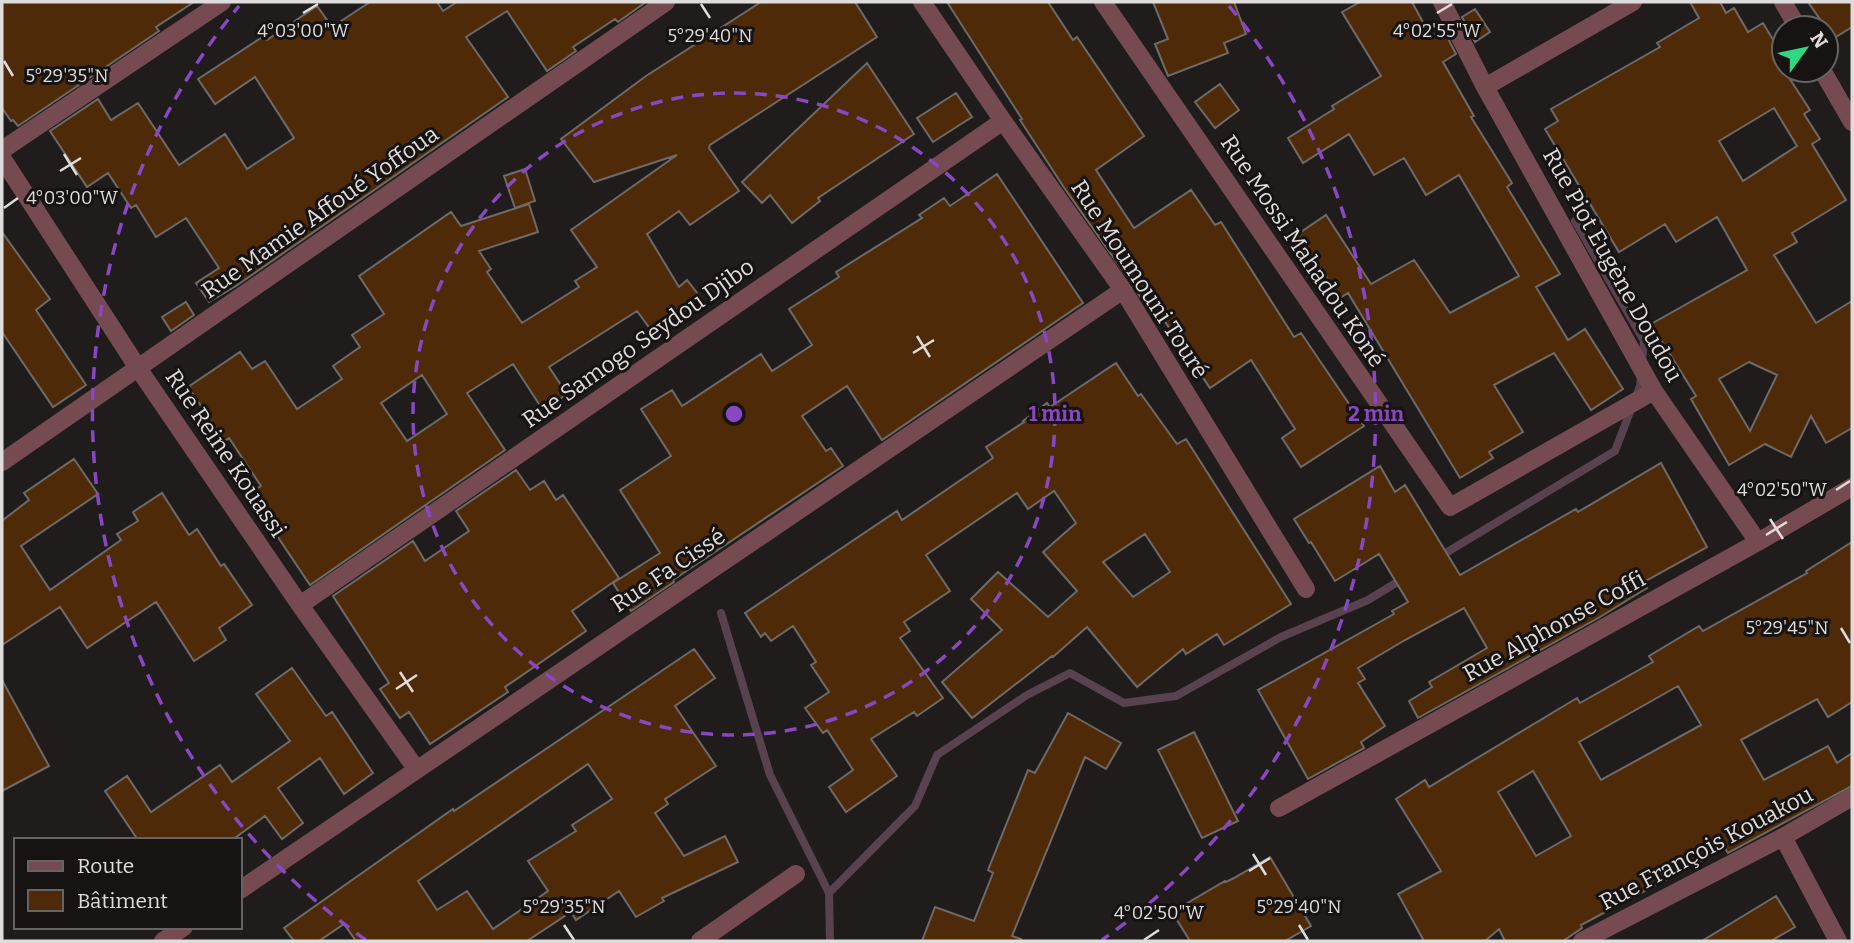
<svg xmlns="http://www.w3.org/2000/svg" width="1854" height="943" font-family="Bitter,serif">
<rect width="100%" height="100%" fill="#1f1c1b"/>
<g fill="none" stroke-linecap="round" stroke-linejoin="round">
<path stroke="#57424d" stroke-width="8" d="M1575,221L1644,341L1642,361
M1439,557L1615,451L1640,386L1641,377
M721,613L770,775L829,893L830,941
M829,893L915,806L937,755L1027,695L1070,673L1124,703L1176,696L1281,637L1368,600L1404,578"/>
</g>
<path fill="#4e2a08" stroke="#6d6a68" stroke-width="2" fill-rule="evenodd" d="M2,2H194L156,27L159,31L18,126L13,120L11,121L2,108Z
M370,2H437L443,11L457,2H646L618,22L615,19L573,47L576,51L547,71L507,11L466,37L508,97L236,286L209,302L196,283L219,268L186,218L156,237L136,205L131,208L108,173L87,187L50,131L98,99L111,120L138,103L179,165L225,134L247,169L294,138L255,77L215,104L198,79L264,36L267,40L317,6L332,27Z
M761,2H855L877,37L710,145L709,148L739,191L690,225L679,211L647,234L679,287L687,280L701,298L654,334L637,311L549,367L567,394L543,410L513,364L467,393L505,450L310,585L249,494L261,486L229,438L225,441L188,387L240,352L252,369L265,361L297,409L342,379L333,366L360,347L352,335L384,314L359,276L451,212L461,226L529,204L538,232L479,251L491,269L487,272L522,323L579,287L575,281L597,267L571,230L677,155L594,182L561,139L646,76ZM422,375L447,414L407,441L381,403Z
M947,2H1048L1073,40L1077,37L1144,136L1096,170L1134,228L1191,190L1215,225L1221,222L1294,337L1301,333L1364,426L1301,467L1282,438L1295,429L1251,360L1210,388L1157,310L1151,314L1132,284L1065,189L1020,120L1022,119Z
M1153,2H1234L1246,34L1224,43L1228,53L1168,76L1155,44L1168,39Z
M1360,2H1412L1431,37L1443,29L1456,54L1443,62L1474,116L1471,117L1512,183L1507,187L1560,274L1536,287L1568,340L1585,329L1623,389L1591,410L1554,353L1494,385L1523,432L1489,452L1493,458L1460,478L1348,293L1340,298L1298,234L1326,215L1371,284L1414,260L1450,313L1519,276L1459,175L1426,195L1404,158L1374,175L1349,134L1303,163L1288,138L1334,109L1332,106L1381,76L1342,12Z
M1690,2H1720L1726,13L1734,8L1748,32L1763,23L1784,58V70L1810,110L1804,114L1820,139L1812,144L1846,200L1792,233L1797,242L1774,255L1816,323L1852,301V428L1826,443L1811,416L1791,457L1765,444L1729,465L1691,399L1696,396L1651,324L1747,270L1717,217L1676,242L1665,224L1619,252L1545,129L1558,121L1551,109L1660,47L1657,43L1699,18ZM1774,108L1797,146L1743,181L1719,141ZM1749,362L1777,375L1750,431L1719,379Z
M1808,2H1852V27L1831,40L1826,28Z
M1475,9L1490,32L1475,42L1462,17Z
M867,63L914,134L818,198L820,201L792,223L770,195L762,203L742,182Z
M1220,84L1239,110L1215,128L1195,102Z
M956,93L972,117L933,142L917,118Z
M525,169L535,201L515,208L504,176Z
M997,174L1083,303L882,440L847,386L802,416L826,451L831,448L843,466L673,580L674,582L631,611L613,583L660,553L620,490L671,456L641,409L672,390L682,406L761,354L772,371L812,345L789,309L839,277L836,272L922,218L919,215L944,198L950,206Z
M2,232L50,299L36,310L86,385L53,407L2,332Z
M186,302L194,315L171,331L162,317Z
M1116,363L1138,396L1141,394L1177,444L1186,439L1291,604L1224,645L1217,634L1186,654L1183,649L1137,687L1087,627L1053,657L1052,656L972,718L942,682L1002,630L971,599L998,572L1048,617L1077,591L1043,552L1076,523L1054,491L1028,509L1017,493L926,555L950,591L904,622L910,631L900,638L943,698L917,716L914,712L871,739L897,776L846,812L829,787L853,770L827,730L823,733L805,708L829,692L811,665L816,662L793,626L771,641L765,633L761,637L745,613L897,511L902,520L993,458L986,447L1024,422L1023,421L1047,403L1050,407ZM1145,534L1170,572L1133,597L1103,562Z
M74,459L98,494L21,546L50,590L121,540L117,534L138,521L133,512L162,493L189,535L197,529L221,566L224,564L252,605L219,628L226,640L194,661L156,602L87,648L60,607L2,645V518L3,520L29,500L24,493Z
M1661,463L1707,547L1644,582L1647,588L1600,617L1418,718L1409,701L1432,687L1429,682L1487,648L1464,608L1405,640L1358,668L1365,679L1358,683L1385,726L1361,742L1364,748L1308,779L1258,690L1394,614L1392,611L1408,602L1379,554L1335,581L1311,542L1309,543L1294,519L1380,466L1395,492L1405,485L1460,575L1576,509L1578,512Z
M516,470L530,490L544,481L556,500L563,495L619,578L572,611L586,631L505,687L508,692L430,744L409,712L400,718L380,689L389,683L333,596L413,541L425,561L469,531L456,511Z
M1852,542V702L1828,717L1817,699L1741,740L1764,780L1828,746L1837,763L1852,753V786L1728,853L1725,848L1581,925L1582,928L1563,941H1505L1499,929L1485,941H1424L1398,894L1441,871L1396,799L1425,780L1429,787L1577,698L1580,703L1653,662L1649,656L1699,626L1703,631L1807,573L1806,571ZM1678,686L1701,725L1601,780L1579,742ZM1533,771L1571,836L1536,856L1498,792Z
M694,649L715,678L675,706L716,766L665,799L668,804L655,813L684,856L725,836L738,862L662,898L664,901L636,917L619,891L576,920L571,912L527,941H356L344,924L319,941H294L284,928L453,809L454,811ZM588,764L612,799L572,825L576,831L528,861L548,891L493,929L467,891L437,910L418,881Z
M292,668L326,716L332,712L373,773L344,794L320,758L278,788L303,823L282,839L265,816L232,840H138L105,791L127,776L151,812L220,765L232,782L290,741L256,694Z
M2,680L49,766L2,791Z
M1068,713L1121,743L1106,769L1085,757L1012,936L1021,939L1020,941H922L935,907L974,921L993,873L988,870L1028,770L1035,773Z
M1194,732L1238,821L1202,838L1158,750Z
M1270,857L1311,926L1285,941H1190L1172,912L1225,881L1226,882L1234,878Z
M1776,896L1795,927L1771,941H1702Z"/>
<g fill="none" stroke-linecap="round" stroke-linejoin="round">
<path stroke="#754a50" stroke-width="18" d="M922,2L1003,121L1123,290L1306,589
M1103,2L1450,507L1654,391
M1442,2L1485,87L1654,391L1758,542
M1783,2L1798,28
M1822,70L1852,122
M1485,87L1633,2
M2,150L222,2
M2,158L138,368L300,605L417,770
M2,462L666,2
M300,605L1003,121
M1279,808L1758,542L1852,487
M1783,837L1838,941
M240,890L1123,290
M163,941L184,927
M700,941L796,874
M1582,941L1783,837L1852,797"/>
</g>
<path fill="none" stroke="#dfdddc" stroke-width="2.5" d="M701,4L710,18M303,13L318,4M1437,13L1452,4M4,61L13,76M64,154L77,175M60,171L81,158M4,208L18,198M917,336L930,357M913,353L934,340M1836,490L1850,481M1770,519L1783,539M1766,535L1787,522M1841,628L1850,643M400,672L413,692M396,689L417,675M1253,854L1266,875M1249,871L1270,858M564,925L574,940M1299,925L1308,940M1144,940L1159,930"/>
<g fill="none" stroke="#8a47c3" stroke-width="3.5" stroke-dasharray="12 9">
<circle cx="734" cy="414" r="321"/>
<path d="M366 940A642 642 0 0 1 239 6M1229 6A642 642 0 0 1 1102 940"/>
</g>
<g text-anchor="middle" stroke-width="6" stroke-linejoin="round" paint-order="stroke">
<g font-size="23" fill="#dfdddc" stroke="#161312">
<text transform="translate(320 212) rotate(-35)" y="8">Rue Mamie Affoué Yoffoua</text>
<text transform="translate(1303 251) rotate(56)" y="8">Rue Mossi Mahadou Koné</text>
<text transform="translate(1613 265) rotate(61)" y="8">Rue Piot Eugène Doudou</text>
<text transform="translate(1140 279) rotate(57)" y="8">Rue Moumouni Touré</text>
<text transform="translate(638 343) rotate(-35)" y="8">Rue Samogo Seydou Djibo</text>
<text transform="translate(226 453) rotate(56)" y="8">Rue Reine Kouassi</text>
<text transform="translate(668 570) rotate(-34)" y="8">Rue Fa Cissé</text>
<text transform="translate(1554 626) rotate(-29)" y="8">Rue Alphonse Coffi</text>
<text transform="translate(1706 848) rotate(-28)" y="8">Rue François Kouakou</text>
</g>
</g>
<g font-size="18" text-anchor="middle" fill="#dfdddc" stroke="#161312" stroke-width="6" stroke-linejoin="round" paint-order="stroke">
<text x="303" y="37">4°03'00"W</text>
<text x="1437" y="37">4°02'55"W</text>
<text x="710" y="42">5°29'40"N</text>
<text x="67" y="82">5°29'35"N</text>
<text x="72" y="204">4°03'00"W</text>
<text x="1782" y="496">4°02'50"W</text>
<text x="1787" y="634">5°29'45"N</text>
<text x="564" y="913">5°29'35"N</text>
<text x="1299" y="913">5°29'40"N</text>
<text x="1159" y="919">4°02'50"W</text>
</g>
<circle cx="734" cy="414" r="10" fill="#8a47c3" stroke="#161312" stroke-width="3.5"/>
<g font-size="21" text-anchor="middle" font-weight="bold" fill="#8a47c3" stroke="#161312" stroke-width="6" stroke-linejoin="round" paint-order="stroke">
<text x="1055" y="421">1 min</text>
<text x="1376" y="421">2 min</text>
</g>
<rect width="1854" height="943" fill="none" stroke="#dfdddc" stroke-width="7"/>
<rect x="14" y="838" width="228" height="91" fill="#161312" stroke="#666463" stroke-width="2"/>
<rect x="28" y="861" width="35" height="10" fill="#754a50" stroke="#666463" stroke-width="2"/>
<text x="77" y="873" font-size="21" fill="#dfdddc">Route</text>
<rect x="28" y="890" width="35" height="21" fill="#4e2a08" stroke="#666463" stroke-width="2"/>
<text x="77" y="908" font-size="21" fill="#dfdddc">Bâtiment</text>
<g transform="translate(1805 49) rotate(57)"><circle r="33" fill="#161312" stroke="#666463" stroke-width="2"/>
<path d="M0-5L12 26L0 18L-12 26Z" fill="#30d883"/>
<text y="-10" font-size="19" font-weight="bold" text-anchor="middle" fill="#dfdddc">N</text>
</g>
</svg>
